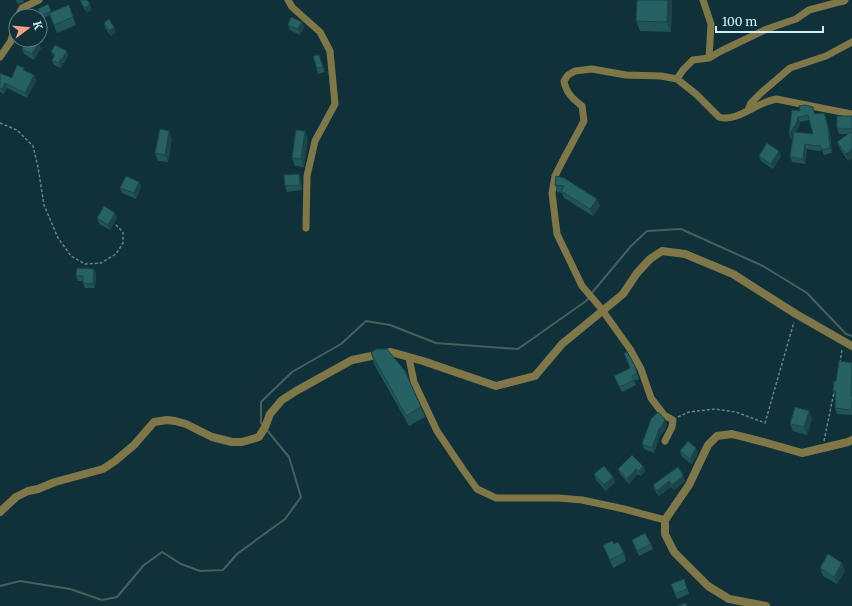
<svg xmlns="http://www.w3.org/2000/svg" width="852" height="606" font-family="Merriweather,serif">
<rect width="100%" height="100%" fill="#103139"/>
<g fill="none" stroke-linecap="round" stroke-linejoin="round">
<path stroke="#485f5c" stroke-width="2" d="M591,294L631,246L647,231L681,229L763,266L807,293L846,334L852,336
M263,425L261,423V402L292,372L341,344L366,321L390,325L436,343L518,349L586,301L589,298
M0,586L20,581L70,589L102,600L117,597L144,565L162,552L181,564L200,571L223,570L237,554L285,519L301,497L289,457L266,429"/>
<path stroke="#61848d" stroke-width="1.5" stroke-dasharray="3 2" stroke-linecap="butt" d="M0,123L17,130L33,146L38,167L44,205L58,238L71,256L85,264L101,263L116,254L123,243V232L115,224
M840,363L842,349
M678,417L689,412L715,409L736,412L765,423L794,322
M824,441L834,392"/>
<path stroke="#807748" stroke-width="7" d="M288,0L292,7L320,32L330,51L335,104L315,141L307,176L306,228
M703,0L711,24L709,58
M18,16L22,8L39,0
M0,57L11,41L16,21
M677,79L683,70L693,60L709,58L721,51L767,29L796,19L809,10L835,3L844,1L845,0
M748,110L751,103L762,92L790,68L826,56L852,42
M409,358L414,382L437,431L464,471L477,489L496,498H558L582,500L624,509L665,520
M665,441L672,427L673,420L664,415L651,398L641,369L630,349L600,307L582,286L557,234L552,193L555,176L562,162L584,121L582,106C573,99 566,93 564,81L568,75L575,71L592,69L626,75L661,76L677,79L696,94L719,117C733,122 751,108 764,103C768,101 772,100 776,99L852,114"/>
<path stroke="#807748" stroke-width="8" d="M0,512L16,497L28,491L38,489L55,482L103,469L115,461L134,445L154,422L167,420L175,421L186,424L212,437L232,442H242L259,437L265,427L270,414L282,400L296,391L352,360L391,352L423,361L496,386L535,376L562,344L623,294L637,273L650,259L662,251L685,254L733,274L796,314L852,346
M766,606L729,599L708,586L674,552L665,534V520L689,485L708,445L717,436L732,434L767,443L802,453L848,442L852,440"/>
</g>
<path fill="#215456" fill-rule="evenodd" d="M16,0H23L24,2L18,4Z
M80,0L90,4L91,10L87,13L81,4Z
M637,0H672L671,32L640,31L636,21Z
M69,5L76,25L57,33L50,15L42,19L38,9L51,12Z
M302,22L304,27L300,35L290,30L288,25Z
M104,23L114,27L116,32L111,36L105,28Z
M41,48L34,60L24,54L22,49Z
M67,51L68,56L64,63H63L61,68L54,65L52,61L54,57L51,52Z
M319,55L325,72L318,74L313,56Z
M24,68L25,71L34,75L36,81L27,98L7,88L4,94L0,92V73L12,78Z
M800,111L815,112V114L824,113L826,118L830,133L832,153L824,155L822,150L819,151L807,149L805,164L792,162L790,157L794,136L791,140ZM809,120L813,134L796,132L799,127L800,122Z
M852,116V158L848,161L840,149L837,142L849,134H839L837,128Z
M305,131L308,139L304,167L295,166L292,158Z
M172,139L168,162L158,161L155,153Z
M779,151L781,156L773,169L761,161L759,156Z
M299,174L301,179L302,190L287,192L285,186Z
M564,178L600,206L593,216L564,198L562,193L557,192L555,185Z
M139,182L141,187L136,199L122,193L120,188Z
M115,213L117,218L110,230L99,224L97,218Z
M96,274L95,288H85L83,283V281H78L76,276Z
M371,353L421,407L425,417L409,426L374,364Z
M852,363V415L837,414L835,408L836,397H835L833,391L836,381Z
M635,366L639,379L634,381L636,385L622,392L616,381L614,376Z
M809,411L812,419L807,435L793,431L790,424Z
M665,419L667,424L664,431L660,435L654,453L644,449L642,444Z
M680,451L698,453L692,464L682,457Z
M643,466L645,471L641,476L638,474L629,484L620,474L618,469Z
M678,467L685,480L684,482L674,490L671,487L659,496L655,491L653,485Z
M594,474L613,477L615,482L606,491L596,480Z
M632,540L651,544L653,549L639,556L634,546Z
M614,544L624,553L626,561L613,568L603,545Z
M820,568L845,571L837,584L823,576Z
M684,579L689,594L677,599L671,584Z"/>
<path fill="#1b4546" d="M668,0H672L671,32L667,22Z
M90,4L91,10L87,13L85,8Z
M302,22L304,27L300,35L298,29Z
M114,27L116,32L111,36L109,31Z
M39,43L41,48L34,60L32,54Z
M67,51L68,56L64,63L62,59Z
M61,58L63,63L61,68L59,63Z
M34,75L36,81L27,98L25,93Z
M5,83L7,88L4,94L2,89Z
M824,113L826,118L830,133L832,153L830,148Z
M798,117L800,122L799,127L791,140L789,135Z
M169,131L172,139L168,162L165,155Z
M305,131L308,139L304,167L301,159Z
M805,144L807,149L805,164L803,159Z
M852,149V158L848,161L846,154Z
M779,151L781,156L773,169L771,164Z
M299,174L301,179L302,190L300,185Z
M139,182L141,187L136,199L134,193Z
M597,199L600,206L593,216L590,209Z
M115,213L117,218L110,230L108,225Z
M94,269L96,274L95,288L93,284Z
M809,411L812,419L807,435L804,427Z
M665,419L667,424L664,431L660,435L654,453L652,448L659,429Z
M696,448L698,453L692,464L690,459Z
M643,466L645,471L641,476L639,471Z
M636,469L638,474L629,484L627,479Z
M683,475L685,480L684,482L674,490L672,485Z
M613,477L615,482L606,491L604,485Z
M669,481L671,487L659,496L657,491Z
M842,563L845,571L837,584L834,577Z"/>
<path fill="#266264" stroke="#1b4546" d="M80,0H87L90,4L85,8Z
M637,0H668L667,22L636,21Z
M48,4L51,11L41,16L38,9Z
M69,5L73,17L54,25L49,13Z
M291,17L302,22L298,29L288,25Z
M109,19L114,27L109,31L104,23Z
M27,40H34L39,43L32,54L22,49Z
M55,45L67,51L62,59L61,58L59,63L52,61L55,54L51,52Z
M319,55L323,67L317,68L313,56Z
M17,65L24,68L23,70L34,75L25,93L5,83L2,89L0,88V73L12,78Z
M805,105L813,107L814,114L824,113L828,128L830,148L822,150L820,145L817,146L805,144L803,159L790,157L794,132L813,134L808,115L798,117L797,122L789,135L792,110L800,111L799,106Z
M837,116H852V129L837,128Z
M160,129L169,131L165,155L155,153Z
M296,130L305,131L301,159L292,158Z
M851,132L852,133V149L846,154L837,142Z
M767,143L779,151L771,164L759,156Z
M299,174L300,185L285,186L284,175Z
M126,176L139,182L134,193L120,188Z
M556,176L564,178L597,199L590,209L561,191L564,186L555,185Z
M104,206L115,213L108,225L97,218Z
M77,268L94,269L93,284L83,283V276H76Z
M376,349H387L405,371L421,407L406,416L371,353Z
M627,352L635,366L637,374L632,376L634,380L620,387L614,376L630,368L624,353Z
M839,361L852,363L851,396H852V400L851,410L835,408L836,391H833L834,381H836Z
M795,407L809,411L804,427L790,424Z
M658,412L665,419L662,426L659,429L652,448L642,444L651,419Z
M688,441L696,448L690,459L680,451Z
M632,455L643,466L639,471L636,469L627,479L618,469Z
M604,466L613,477L604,485L594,474Z
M678,467L683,475L682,477L672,485L669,481L657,491L653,485Z
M645,533L651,544L637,551L632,540Z
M612,541L614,544L618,542L624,553L610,560L603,545Z
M828,554L842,563L834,577L820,568Z
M684,579L687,589L675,594L671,584Z
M686,603L687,606H677Z"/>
<g transform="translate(28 28) rotate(74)"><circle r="19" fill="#103139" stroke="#5b7e87"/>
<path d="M0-3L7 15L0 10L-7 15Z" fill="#f39f84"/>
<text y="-6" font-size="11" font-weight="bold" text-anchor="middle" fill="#ccf1fc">K</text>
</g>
<path d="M716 26v6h107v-6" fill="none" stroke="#ccf1fc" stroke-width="2"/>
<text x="722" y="26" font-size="12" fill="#ccf1fc" stroke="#103139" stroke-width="3" paint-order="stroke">100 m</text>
</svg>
